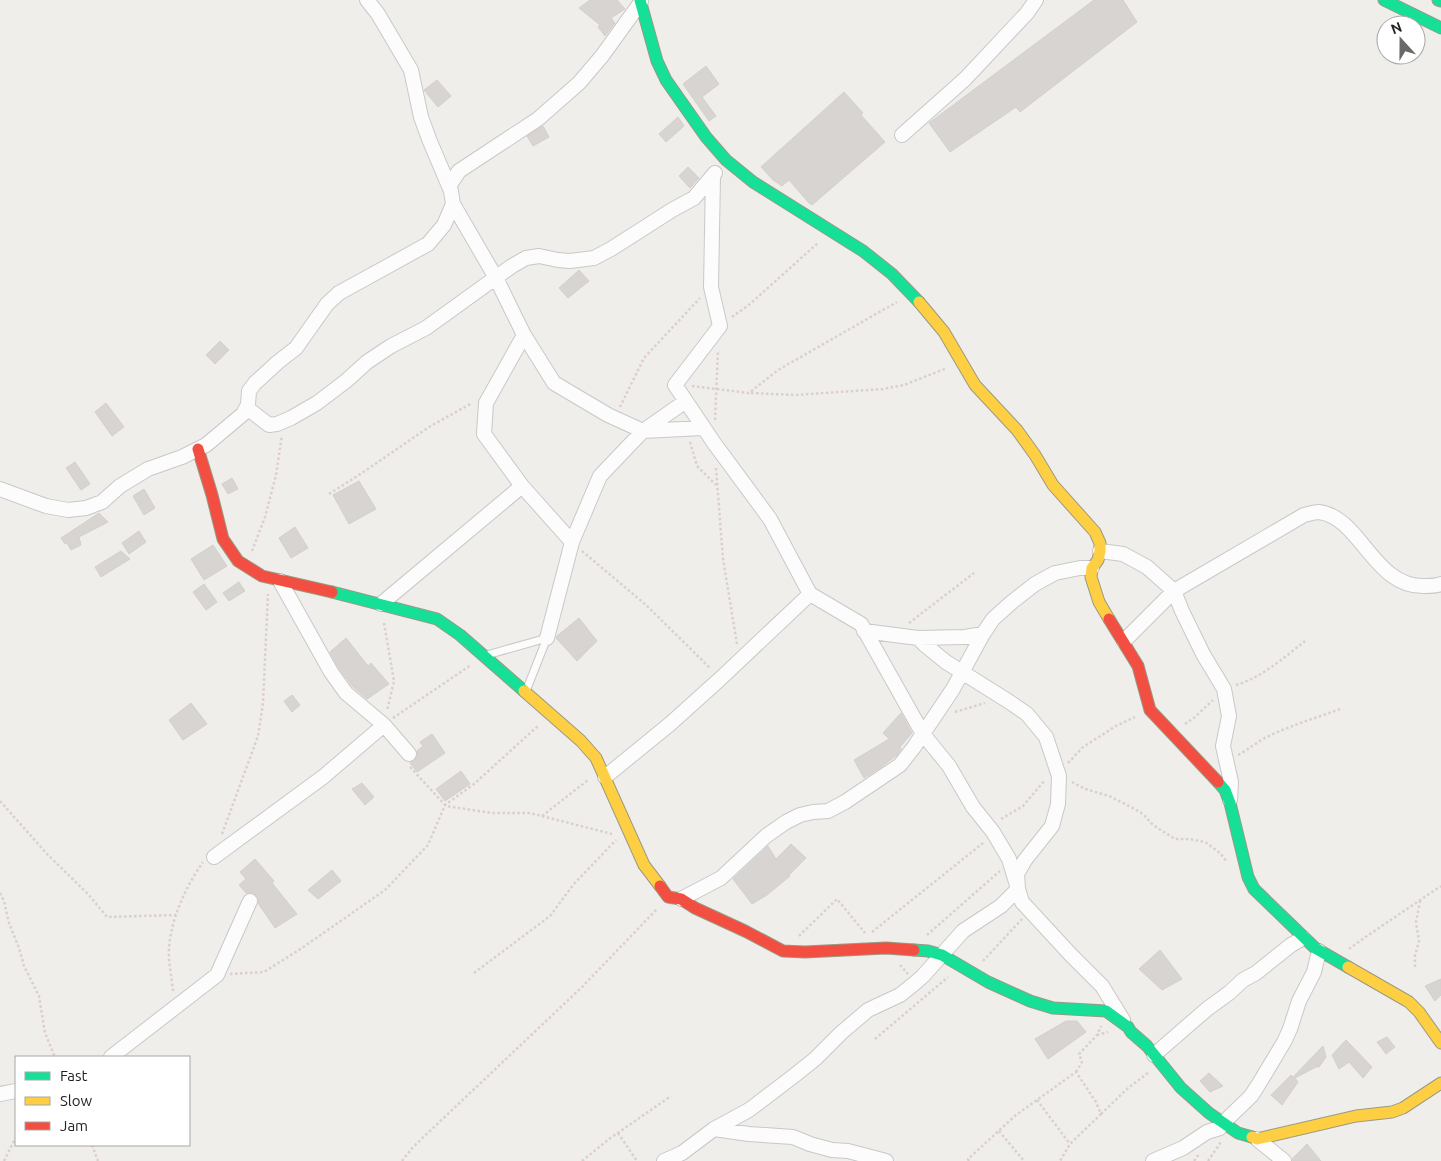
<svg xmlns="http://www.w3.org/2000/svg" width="1441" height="1161" font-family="Ubuntu,sans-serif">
<rect width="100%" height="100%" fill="#f0eeeb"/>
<path fill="#d7d4d2" stroke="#d3d0cc" d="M590,0H617L625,9L611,18L615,23L605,36L598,27L600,25L579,8Z
M1094,0H1123L1137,22L1020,112L1016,107L950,152L929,123Z
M706,66L719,84L702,97L716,116L709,121L683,84Z
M437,80L451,96L438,107L424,90Z
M844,92L863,113L861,115L885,142L812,205L809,203L789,180L782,186L773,180L761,167Z
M678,117L684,126L666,142L659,134Z
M543,126L549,137L533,146L527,136Z
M688,167L699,178L690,188L679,176Z
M579,270L589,281L568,298L559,288Z
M220,341L229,350L215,364L206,355Z
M106,403L124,427L112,436L95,412Z
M75,462L90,484L81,490L66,468Z
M232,478L238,489L228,494L222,484Z
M359,481L376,509L349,524L333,495Z
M144,489L155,508L144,515L133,496Z
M99,513L108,522L79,537L81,545L71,550L67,543L65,544L61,538Z
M295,527L308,548L291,558L279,538Z
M139,531L146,542L129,554L122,543Z
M213,545L227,566L204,580L191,559Z
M121,551L130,559L101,577L95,567Z
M239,582L245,591L229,601L223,593Z
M204,584L217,602L206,610L193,592Z
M579,618L597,641L577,661L556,638L557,636Z
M346,638L368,666L371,663L389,684L367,699L353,687L338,667L330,652Z
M292,695L300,705L292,712L284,701Z
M191,703L207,724L183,740L169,720Z
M901,713L912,733L900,747L901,749L897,755L880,768L864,778L854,760L889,739L883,733Z
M432,734L445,753L417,772L410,763L414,761L417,757V751L423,746L420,742Z
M461,771L470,784L445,801L436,789Z
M362,783L374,797L365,805L352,789Z
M791,844L806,858L789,875L790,876L767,895L752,904L733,879L768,846L776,859Z
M255,859L274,881L272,883L297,914L275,928L258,903L259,900L257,896L253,893H246L239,885L246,879L240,872Z
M332,870L341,881L318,899L308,890Z
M1160,950L1182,979L1162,990L1139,969Z
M1441,979V995L1435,1001L1425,986Z
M1066,1021H1077L1086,1032L1048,1059L1035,1039Z
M1387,1037L1395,1047L1386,1054L1377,1042Z
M1346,1040L1372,1067L1363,1078L1349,1062L1339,1069L1332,1055Z
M1323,1046L1326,1057L1319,1067H1316L1295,1078L1298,1082L1282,1105L1271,1095L1291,1075L1293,1077Z
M1209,1073L1223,1086L1210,1092L1200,1081Z
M1307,1144L1321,1161H1293L1292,1159Z"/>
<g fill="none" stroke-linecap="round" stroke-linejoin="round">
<g stroke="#c9c8c7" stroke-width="9">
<path id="lane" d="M487,655L547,638L526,691"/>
</g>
<g stroke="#c9c8c7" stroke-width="16">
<path id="street" d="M367,0L378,14L411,70L421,117L429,139L451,191L453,204L496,278L524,335L486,403L484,434L522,486
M902,135L965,79L1027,13L1036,0
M713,176L711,287L720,326L675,385L714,443L770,519L810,594L861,624L923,734L949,766L973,807L993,832L1009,859L1022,902L1071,955L1102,986L1123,1020
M449,186L459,171L538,119L579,83L602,56L641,2
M524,335L554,383L608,415L643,431L703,428
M247,408L269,425L277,424L291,418L317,403L346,381L367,362L391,346L426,328L512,266L526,258L539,256L558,260L570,261L594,258L611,249L672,210L694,198L715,173
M0,489L46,506L68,510L86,508L102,502L120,486L148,469L182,457L206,445L243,414L248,405L249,391L255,383L278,362L296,348L327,304L339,293L428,244L444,225L453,204
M1100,551L1123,554L1147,567L1174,591L1182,611L1203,654L1224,689L1229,716L1223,746L1231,782L1230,800
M280,581L331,672L346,693L384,725L409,754
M381,604L522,486L572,542
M547,638L572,542L600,476L643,431L686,401
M918,638L965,637L983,634
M1124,641L1174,591L1304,515C1309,514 1314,512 1319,512C1361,517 1374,589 1426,586C1431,586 1436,586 1441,584
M605,777L670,724L720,679L810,594
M214,857L323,777L384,725
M681,899L721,878L766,836L786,822L800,815L813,812L828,811L845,802L900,765L914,747L953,689L983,634L993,619L1012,602L1035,584L1055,573L1080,568H1092
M1154,1055L1207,1009L1229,993L1243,980L1256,973L1291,945L1303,938
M111,1057L217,975L250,901
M0,1094L16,1091
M714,1129L749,1110L795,1075L815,1059L841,1033L868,1010L900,995L915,983L923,976L963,931L1001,906L1018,889L1017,874L1025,860L1052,826L1058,804L1059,776L1046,737L1027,714L1008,701L946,662L925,645L918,638L864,631
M1257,1139L1284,1161
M664,1161L682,1153L714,1129L749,1134L793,1137L810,1144L832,1150L848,1151L886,1161
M1153,1161L1183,1148L1207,1132L1220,1128L1223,1123L1251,1096L1257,1087L1284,1042L1290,1029L1299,1001L1314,972L1319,951"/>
</g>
<g stroke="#999a82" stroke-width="13">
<path id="fast" d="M640,0L657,61L666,80L706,137L726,160L753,182L863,251L892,274L919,302
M1384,0L1441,28
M1438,0L1441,1
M332,592L437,619L460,635L524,691
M1218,782L1225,790L1230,803L1248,877L1254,889L1315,948L1348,967
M914,950L928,951L942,955L988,982L1030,1001L1053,1008L1106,1011L1128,1027L1131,1032L1147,1046L1181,1088L1209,1113L1238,1133L1252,1137"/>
</g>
<g stroke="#999a82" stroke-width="13">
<path id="slow" d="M919,302L944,332L975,385L1017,430L1035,455L1053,485L1095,532L1100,543V551L1098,560L1092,568L1091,577L1099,602L1109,619
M524,691L581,741L596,758L644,865L660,886
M1348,967L1409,1002L1419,1012L1441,1043
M1252,1137L1257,1139L1356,1116L1392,1112L1403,1108L1441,1083"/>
</g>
<g stroke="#999a82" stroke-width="13">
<path id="jam" d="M198,449L212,495L223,539L238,561L262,576L332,592
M1109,619L1138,666L1150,710L1218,782
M660,886L668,897L681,899L695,908L745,931L783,951L805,952L886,948L914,950"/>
</g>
<path stroke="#dccecd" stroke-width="2.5" stroke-dasharray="2.5 2.5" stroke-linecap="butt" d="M732,317L750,304L819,242
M692,386L749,393L778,370L897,302
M751,393L795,395L883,389L904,385L947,368
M620,407L644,358L700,298
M715,420L718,351
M690,442L697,466L716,485
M716,468L723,559L737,644
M329,494L362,473L429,427L472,403
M252,551L265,517L276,475L282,435
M582,551L646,605L711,669
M384,623L394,681L387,711
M909,623L974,573
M1236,685C1261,678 1285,657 1305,641
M955,712L985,703
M393,718L471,665
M1185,724L1195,717L1213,700
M1238,755C1249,749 1258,741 1269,736C1292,725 1316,718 1340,709
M1068,763L1083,747L1116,726L1135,717
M410,767L446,806L492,813H530L612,834
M1072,782L1085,789L1109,796L1131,807L1143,814L1153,825L1175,839H1189L1205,842L1220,853L1227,862
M0,801L47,854L88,894L107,917L176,915
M542,816L588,780
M1001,819L1023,806L1045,780
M222,834L258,736L263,703L268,594
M0,893L4,901L9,923L19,948L24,966L39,996L45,1033L55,1057
M872,932L983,843
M927,935L1000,871
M799,936L837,899L865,933
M1349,949L1364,938L1441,886
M983,961L1022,919
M900,965L908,974
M1415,967V956L1419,941L1416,922L1420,901
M474,973L550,916L573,885L616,840
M230,974L264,972L302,948L385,890L428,845L445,805L474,784L539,725
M173,991C172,978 168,962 169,948C171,919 186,886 203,862
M1097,1035L1108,1032
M875,1039L948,977
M1076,1072L1082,1062L1079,1054L1097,1035L1101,1026
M1037,1100L1070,1144
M1101,1114L1127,1089L1149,1072
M999,1131L1024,1161
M618,1133L637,1161
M92,1145L98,1161
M4,1161L16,1137
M402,1161L413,1147L582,987L657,909
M582,1161L609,1139L671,1096
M969,1161L968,1159L1016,1115L1076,1072L1096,1102L1101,1114L1070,1144L1060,1161
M1194,1161L1199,1154
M1208,1161L1221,1142"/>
<use href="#lane" stroke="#fdfcfc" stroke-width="7"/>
<use href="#street" stroke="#fdfcfc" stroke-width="14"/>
<use href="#fast" stroke="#16e098" stroke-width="11"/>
<use href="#slow" stroke="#ffcf43" stroke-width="11"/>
<use href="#jam" stroke="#f24e42" stroke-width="11"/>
</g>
<rect x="15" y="1056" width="175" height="90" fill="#ffffff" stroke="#a7a7a7"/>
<rect x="25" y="1072" width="25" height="8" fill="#16e098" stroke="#a7a7a7"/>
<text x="60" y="1081" font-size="15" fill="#222222">Fast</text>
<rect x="25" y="1097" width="25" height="8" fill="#ffcf43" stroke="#a7a7a7"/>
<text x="60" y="1106" font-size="15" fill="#222222">Slow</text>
<rect x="25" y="1122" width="25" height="8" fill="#f24e42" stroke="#a7a7a7"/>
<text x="60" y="1131" font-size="15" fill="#222222">Jam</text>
<g transform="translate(1401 40) rotate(339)"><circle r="24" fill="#ffffff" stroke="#a7a7a7"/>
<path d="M0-4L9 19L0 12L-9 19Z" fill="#6a6968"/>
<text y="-8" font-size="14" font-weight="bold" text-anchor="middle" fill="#222222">N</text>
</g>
</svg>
